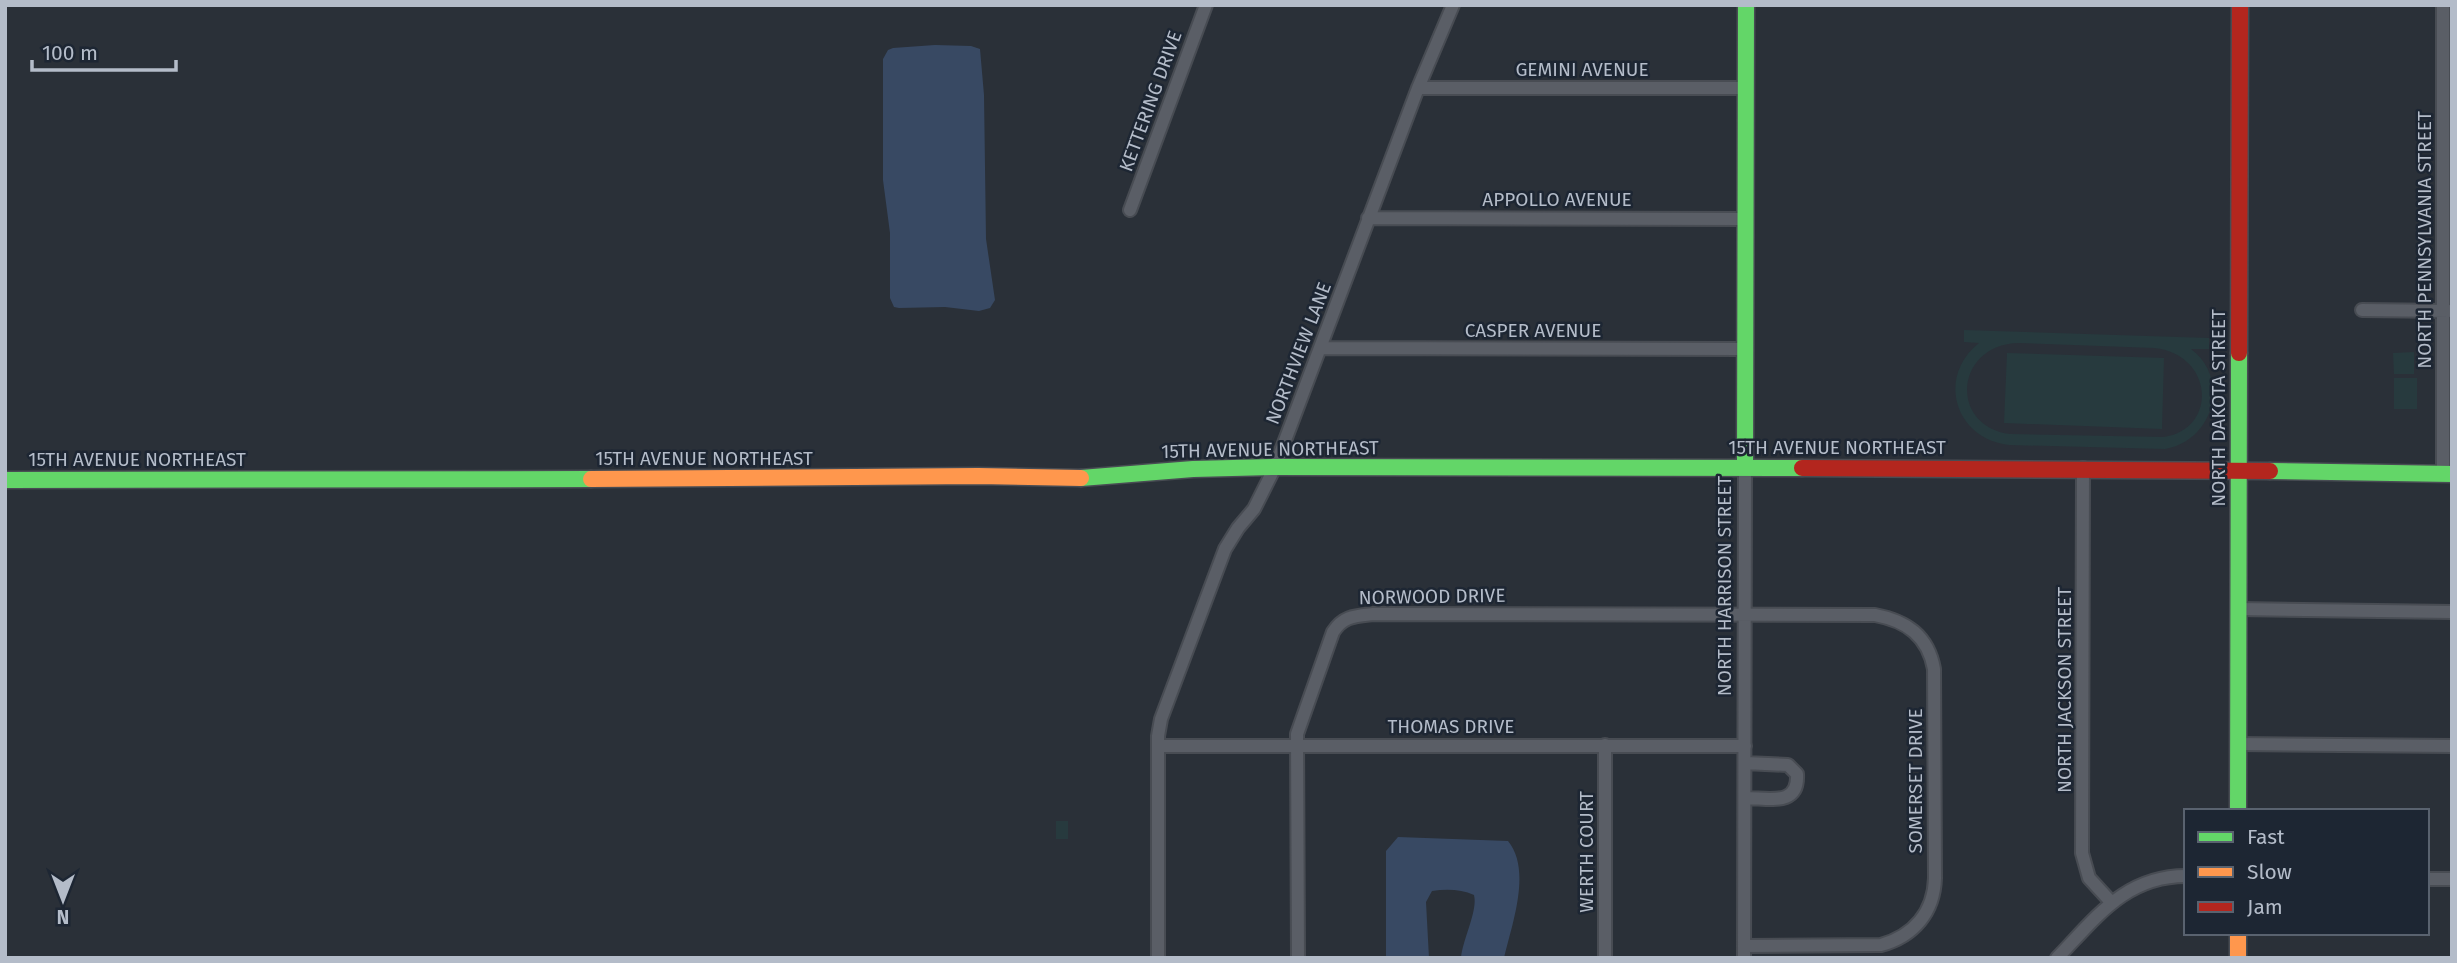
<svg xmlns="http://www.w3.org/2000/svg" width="2457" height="963" font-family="'Fira Sans',sans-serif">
<rect width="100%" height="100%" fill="#2a3038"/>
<path fill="#273a3e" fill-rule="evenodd" d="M1964,330L2209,338V349H2191C2231,379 2213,441 2165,449L2009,445C1955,439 1936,377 1979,343L1964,342ZM2019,343L2154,348C2214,354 2218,429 2164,437L2010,434C1948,426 1955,344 2019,343Z
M2414,352V374H2394L2393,353Z
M2007,353L2164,358L2162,429L2004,423Z
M2394,378H2417V409H2394Z
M1056,821H1068V839H1056Z"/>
<path fill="#384963" d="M935,45L971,46L980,49L984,95L986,239L995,300L990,308L979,311L945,307L899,308L894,307L890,298V233L883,180V59L888,50L893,48Z
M1398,837L1508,841C1532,870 1512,924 1504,958H1461C1463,938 1478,911 1474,895C1461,889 1446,889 1432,891L1426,902L1429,958H1386V851Z"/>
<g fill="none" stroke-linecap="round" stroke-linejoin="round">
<g stroke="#484c53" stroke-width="16">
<path id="street" d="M2443,5V474
M1418,88H1746
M1130,210L1206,5
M1368,218L1746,219
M2362,310L2449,311
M1320,348L1745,349
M2083,468L2082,853L2089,878L2111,902
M2238,609L2452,612
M2238,744L2452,746
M1605,745V958
M1158,746H1745
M1745,763L1788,765L1797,774C1799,807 1769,798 1745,798
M2427,879H2452
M1158,958V736L1161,719L1225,549L1238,528L1254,509L1275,467L1418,88L1453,5
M1298,958L1297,734L1333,632C1343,616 1355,616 1373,614L1875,615C1907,621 1928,636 1934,669L1935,878C1934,912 1914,936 1881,945L1744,946
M1744,958L1745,468
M2057,958C2096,918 2125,876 2186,876"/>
</g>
<g stroke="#484c53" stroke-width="19">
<path id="fast" d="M1745,468L1746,5
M2270,471L2452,474
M1081,478L1193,469L1275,467L1802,468
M5,480L591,479
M2238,811L2239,353"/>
</g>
<g stroke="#484c53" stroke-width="19">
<path id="slow" d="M591,479L978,476L1081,478
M2238,933V958"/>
</g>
<g stroke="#484c53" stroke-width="19">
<path id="jam" d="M2239,353L2240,5
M1802,468L2270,471"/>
</g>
<use href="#street" stroke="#5a5e66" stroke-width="12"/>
<use href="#fast" stroke="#63d668" stroke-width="16"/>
<use href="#slow" stroke="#ff974d" stroke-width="16"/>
<use href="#jam" stroke="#b3261e" stroke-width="16"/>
</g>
<g text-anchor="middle" stroke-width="5" stroke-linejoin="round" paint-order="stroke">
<g font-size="19" fill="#b4bcc9" stroke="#1d2633">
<text x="1582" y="76">GEMINI AVENUE</text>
<text transform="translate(1150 101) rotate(-70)" y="7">KETTERING DRIVE</text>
<text x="1557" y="206">APPOLLO AVENUE</text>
<text transform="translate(2424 240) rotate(-90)" y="7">NORTH PENNSYLVANIA STREET</text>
<text x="1533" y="337">CASPER AVENUE</text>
<text transform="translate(1298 353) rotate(-69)" y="7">NORTHVIEW LANE</text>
<text transform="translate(2218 408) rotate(-90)" y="7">NORTH DAKOTA STREET</text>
<text x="1837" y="454">15TH AVENUE NORTHEAST</text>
<text transform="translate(1270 449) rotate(-1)" y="7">15TH AVENUE NORTHEAST</text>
<text x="704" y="465">15TH AVENUE NORTHEAST</text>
<text x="137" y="466">15TH AVENUE NORTHEAST</text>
<text transform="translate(1724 586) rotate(-90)" y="7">NORTH HARRISON STREET</text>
<text transform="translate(1432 596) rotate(-1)" y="7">NORWOOD DRIVE</text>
<text transform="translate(2064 690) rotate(-90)" y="7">NORTH JACKSON STREET</text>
<text x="1451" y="733">THOMAS DRIVE</text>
<text transform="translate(1915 781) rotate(-90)" y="7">SOMERSET DRIVE</text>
<text transform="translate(1586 852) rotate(-90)" y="7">WERTH COURT</text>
</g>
</g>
<rect width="2457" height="963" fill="none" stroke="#b4bcc9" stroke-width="14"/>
<rect x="2184" y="809" width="245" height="126" fill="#1d2633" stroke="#59626f" stroke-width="2"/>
<rect x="2198" y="832" width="35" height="10" fill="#63d668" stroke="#59626f" stroke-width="2"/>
<text x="2247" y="844" font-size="21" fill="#b4bcc9">Fast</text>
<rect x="2198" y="867" width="35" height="10" fill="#ff974d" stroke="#59626f" stroke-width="2"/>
<text x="2247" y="879" font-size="21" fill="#b4bcc9">Slow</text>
<rect x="2198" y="902" width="35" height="10" fill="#b3261e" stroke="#59626f" stroke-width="2"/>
<text x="2247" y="914" font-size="21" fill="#b4bcc9">Jam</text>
<g transform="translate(63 900) rotate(180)" stroke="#1d2633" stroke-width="5" paint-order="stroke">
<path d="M0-5L12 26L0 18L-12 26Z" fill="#b4bcc9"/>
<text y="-10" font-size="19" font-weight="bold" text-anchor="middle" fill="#b4bcc9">N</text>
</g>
<path d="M32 60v10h144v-10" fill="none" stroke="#b4bcc9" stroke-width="3.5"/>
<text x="42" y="60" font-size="21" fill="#b4bcc9" stroke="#1d2633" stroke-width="5" paint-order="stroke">100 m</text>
</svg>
